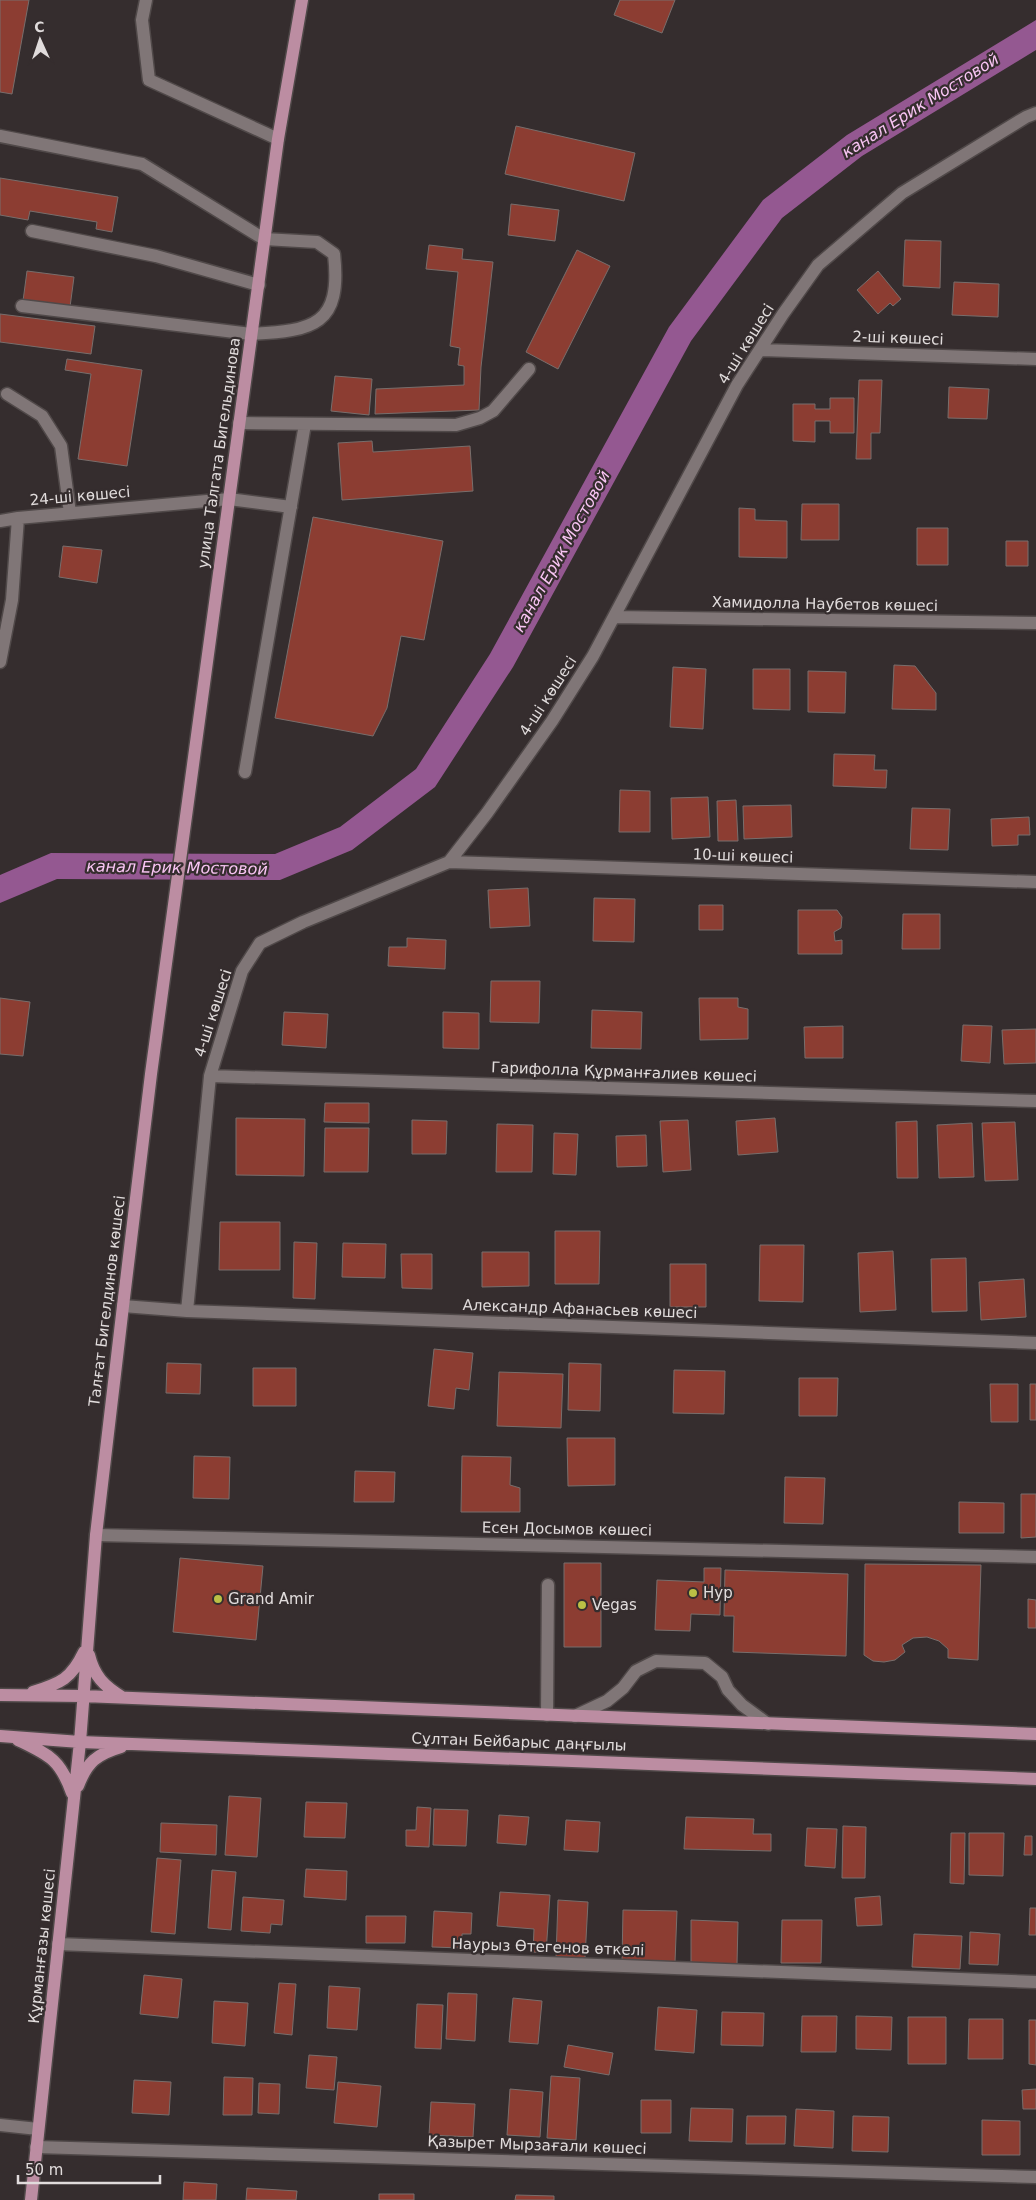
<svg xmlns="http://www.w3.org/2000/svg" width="1036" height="2200" font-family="'DejaVu Sans',sans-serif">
<rect width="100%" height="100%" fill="#352d2e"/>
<path fill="#945891" d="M1036,20V50L862,156L782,218L691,341L513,667L435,787L352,850L280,880L57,879L0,903V875L51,853L275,854L340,827L416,769L490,654L669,327L763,200L847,135Z"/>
<path fill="#8c3d32" stroke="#786e6c" d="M0,0H29L12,94L0,92Z
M620,0H675L662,33L614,15Z
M516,126L635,153L624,201L505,174Z
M0,178L118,197L112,232L96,229L97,222L30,211L28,220L0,215Z
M511,204L559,210L555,241L508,235Z
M905,240L941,241L940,288L903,286Z
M429,245L463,249L462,259L493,262L481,367L479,410L375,414L376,389L464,385V366L458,365L460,348L450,346L458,272L426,269Z
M577,250L610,266L558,369L526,352Z
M27,271L74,277L70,307L23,301Z
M878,271L901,299L893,306L890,303L878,314L857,290Z
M954,282L999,284L998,317L952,315Z
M0,314L95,326L91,354L0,342Z
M67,359L142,370L127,466L78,459L91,374L65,370Z
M335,376L372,379L369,415L331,411Z
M859,380H882L880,433H871V459H856Z
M949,387L989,389L987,419L948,418Z
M830,398H854V433H830V421H815V442L793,441V404H815V409H830Z
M372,441L373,452L470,446L473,491L342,500L338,443Z
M802,504H839V540H801Z
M739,508L755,509V520L787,521V558L739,557Z
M313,517L443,541L424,640L401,636L387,708L373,736L275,718Z
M917,528H948V565H917Z
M1006,541H1028V566H1006Z
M63,546L102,550L97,583L59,577Z
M894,665L915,666L936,693V710L892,709Z
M673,667L706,669L703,729L670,727Z
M753,669H790V710L753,709Z
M808,671L846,672L845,713L808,712Z
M834,754L875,755L874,770H887L886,788L833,786Z
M620,790L650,791V832H619Z
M708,797L710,837L672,839L671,798Z
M736,800L738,841H718L717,801Z
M791,805L792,837L744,839L743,806Z
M912,808L950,809L948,850L910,849Z
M1029,817L1030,835H1018V845L992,846L991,819Z
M528,888L530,926L490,928L488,890Z
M594,898L635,899L634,942L593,941Z
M699,905H723V930H699Z
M798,910H837L842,917L841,928L834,932L835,941L842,940V954H798Z
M903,914H940V949H902Z
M407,938L446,940L445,969L388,966L389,947H407Z
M491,981H540L539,1023L490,1022Z
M0,998L30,1002L23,1056L0,1054Z
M699,998H738V1007L748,1009V1039L700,1040Z
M592,1010L642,1012L641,1049L591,1048Z
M284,1012L328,1014L326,1048L282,1045Z
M443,1012L479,1013V1049L443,1048Z
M963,1025L992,1026L990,1063L961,1061Z
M843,1026V1058H805L804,1027Z
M1036,1029V1063L1004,1064L1002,1030Z
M325,1103H369V1123L324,1122Z
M236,1118L305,1119L304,1176L236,1175Z
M775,1118L778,1152L738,1155L736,1121Z
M412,1120L447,1121L446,1154H412Z
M688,1120L691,1170L663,1172L660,1121Z
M917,1121L918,1178H897L896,1122Z
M1015,1122L1018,1180L985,1181L982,1123Z
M972,1123L974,1177L939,1178L937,1125Z
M497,1124L533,1125L532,1172H496Z
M325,1128H369L368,1172H324Z
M554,1133L578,1134L576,1175L553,1174Z
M646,1135L647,1166L617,1167L616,1136Z
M220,1222H280V1270H219Z
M555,1231H600L599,1284H555Z
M294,1242L317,1243L315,1299L293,1298Z
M343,1243L386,1244L385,1278L342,1277Z
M760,1245H804L803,1302L759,1301Z
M893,1251L896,1310L860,1312L858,1253Z
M482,1252H529V1286L482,1287Z
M401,1254H432V1289L402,1288Z
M966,1258L967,1311L932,1312L931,1259Z
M670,1264H706V1307H670Z
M1024,1279L1026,1317L981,1320L979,1282Z
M434,1349L473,1353L469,1390L456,1388L454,1409L428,1406Z
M167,1363L201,1364L200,1394L166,1393Z
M569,1363L601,1364L600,1411L568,1410Z
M253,1368H296V1406H253Z
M674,1370L725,1371L724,1414L673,1413Z
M499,1372L563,1374L561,1428L497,1426Z
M799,1378H838L837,1416H799Z
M990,1384H1018V1422H991Z
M1030,1384H1036V1420H1030Z
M567,1438H615V1485L568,1486Z
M194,1456L230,1457L229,1499L193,1498Z
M462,1456L511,1457L510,1485L520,1488V1512H461Z
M355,1471L395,1472L394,1502H354Z
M785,1477L825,1478L823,1524L784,1523Z
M1021,1494H1036V1537L1021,1538Z
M959,1502L1004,1503V1533H959Z
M180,1558L263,1566L256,1640L173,1632Z
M564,1563H601V1647H564Z
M865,1564L981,1565L978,1660L948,1658V1649L939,1641L927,1637L913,1638L902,1645L905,1652L895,1660L884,1662L873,1661L864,1655Z
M704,1568H721L720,1615L691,1614L690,1631L655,1630L657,1580L704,1582Z
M725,1570L848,1574L846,1656L733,1652L734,1616H724Z
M1028,1599L1036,1600V1628H1028Z
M229,1796L261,1798L257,1857L225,1855Z
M306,1802L347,1803L345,1838L304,1837Z
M417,1807L431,1808L429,1847L406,1846V1830H416Z
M434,1809L468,1810L466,1846L433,1845Z
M499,1815L529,1817L526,1845L497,1843Z
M686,1817L754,1819L753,1834H771V1851L684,1849Z
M566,1820L600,1822L598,1852L564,1850Z
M161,1823L217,1825L216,1855L160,1852Z
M843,1826L866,1827L865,1878H842Z
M807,1828L837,1829L835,1868L805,1866Z
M951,1833H965L964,1884L950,1883Z
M969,1833H1004L1003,1876L969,1875Z
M1025,1836H1032V1855H1024Z
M157,1858L181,1860L175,1934L151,1932Z
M306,1869L347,1871L346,1900L304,1897Z
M212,1870L236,1872L231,1930L208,1928Z
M500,1892L550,1895L546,1953L533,1952L534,1929L497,1926Z
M880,1896L882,1925L857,1926L855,1898Z
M243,1897L284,1900L282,1925L271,1924L270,1933L241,1931Z
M558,1900L588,1902L585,1958L556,1957Z
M1030,1908H1036V1935H1029Z
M623,1910L677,1911L675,1962L622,1961Z
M434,1911L472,1913L471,1934H462V1948L432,1947Z
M366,1916H406L405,1943H366Z
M691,1920L738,1922L737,1964L691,1963Z
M782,1920H822L821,1963H781Z
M970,1932L1000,1934L998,1965L969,1964Z
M914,1934L962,1936L960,1969L912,1967Z
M144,1975L182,1979L178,2018L140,2014Z
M279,1983L296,1984L292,2035L274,2033Z
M329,1986L360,1988L357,2030L327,2028Z
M448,1993L477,1994L475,2041L446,2039Z
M513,1998L542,2001L538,2044L509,2042Z
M214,2001L248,2003L245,2046L212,2043Z
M417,2004L443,2005L441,2049L415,2048Z
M658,2007L697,2010L694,2053L655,2050Z
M722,2012L764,2013L763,2046L721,2045Z
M802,2016H837L836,2052H801Z
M856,2016L892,2017L891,2050L856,2049Z
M908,2017H946V2064H908Z
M969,2019H1003V2059H968Z
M1029,2020H1036V2065L1029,2064Z
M568,2045L613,2053L609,2075L564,2067Z
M309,2055L337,2057L334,2090L306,2088Z
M551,2076L580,2078L576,2140L547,2138Z
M224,2077L253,2078L252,2115H223Z
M134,2080L171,2082L169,2115L132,2113Z
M338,2082L381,2086L377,2127L334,2123Z
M259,2083L280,2084L279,2114L258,2113Z
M510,2089L543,2092L540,2137L507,2135Z
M1036,2089V2109H1023L1022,2090Z
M641,2100H671V2133H641Z
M431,2102L475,2104L473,2137L429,2135Z
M691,2108L733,2109L732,2142L689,2141Z
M796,2109L834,2111L833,2148L794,2146Z
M747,2116H786L785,2144H746Z
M853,2116L889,2117L888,2152L852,2151Z
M982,2120L1020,2121V2155H982Z
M184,2182L217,2184L216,2200H183Z
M247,2188L297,2191L296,2200H246Z
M379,2194H414V2200H379Z
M516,2195L554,2196V2200H515Z"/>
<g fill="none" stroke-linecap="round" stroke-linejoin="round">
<g stroke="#504949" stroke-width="15">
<path id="minor" d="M146,0L142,20L149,80L278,139
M0,136L142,164L264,239L317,242L334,254C342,325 314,331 251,334L22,306
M32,231L156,256L259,285
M760,350L1036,359
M7,394L42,416L61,446L70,513
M239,423L456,425L480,418L493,411L529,369
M0,521L18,518
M614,617L1036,623
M0,662L12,600L18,518L229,499L291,507
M245,772L305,424
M449,862L1036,882
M210,1076L1036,1101
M123,1306L187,1311L1036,1343
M187,1311L210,1076L242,971L260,943L303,922L449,862L487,813L552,721L593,656L737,385L783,314L818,265L902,193L1026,117L1036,113
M96,1535L1036,1557
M547,1715L548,1585
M575,1716L607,1701L623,1688L636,1671L656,1661L705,1663L722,1677L728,1690L742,1705L768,1724
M58,1944L1036,1982
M0,2125L38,2129
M36,2147L1036,2177"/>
</g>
<g stroke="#504949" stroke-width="15">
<path id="major" d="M89,1655C94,1676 104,1686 122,1697
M33,1692C61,1683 71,1679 84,1652
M0,1695L83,1696L1036,1734
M0,1736L80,1742L1036,1779
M18,1740C49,1755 60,1759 72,1793
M78,1786C87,1762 97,1754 121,1747
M31,2200L80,1742L96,1535L123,1306L151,1074L278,139L302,0"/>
</g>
<use href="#minor" stroke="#807677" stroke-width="12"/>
<use href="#major" stroke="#bc8da2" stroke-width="12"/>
</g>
<g fill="#bbc045" stroke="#352d2e" stroke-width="2">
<circle cx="693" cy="1593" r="5"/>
<circle cx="218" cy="1599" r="5"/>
<circle cx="582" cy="1605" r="5"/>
</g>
<g text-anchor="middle" stroke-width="4.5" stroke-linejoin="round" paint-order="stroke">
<g font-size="15" fill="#e1dcdc" stroke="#352d2e">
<text transform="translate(898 338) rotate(2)" y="5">2-ші көшесі</text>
<text transform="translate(746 344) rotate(-58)" y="5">4-ші көшесі</text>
<text transform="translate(219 453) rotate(-82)" y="5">улица Талгата Бигельдинова</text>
<text transform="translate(80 496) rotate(-5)" y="5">24-ші көшесі</text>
<text transform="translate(825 604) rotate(1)" y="5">Хамидолла Наубетов көшесі</text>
<text transform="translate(548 696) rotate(-57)" y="5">4-ші көшесі</text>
<text transform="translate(743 856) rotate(2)" y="5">10-ші көшесі</text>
<text transform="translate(213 1013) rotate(-72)" y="5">4-ші көшесі</text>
<text transform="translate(624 1072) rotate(2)" y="5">Гарифолла Құрманғалиев көшесі</text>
<text transform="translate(107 1301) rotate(-83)" y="5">Талғат Бигелдинов көшесі</text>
<text transform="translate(580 1309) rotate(2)" y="5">Александр Афанасьев көшесі</text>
<text transform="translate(567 1529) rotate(1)" y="5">Есен Досымов көшесі</text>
<text transform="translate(519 1742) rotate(2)" y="5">Сұлтан Бейбарыс даңғылы</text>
<text transform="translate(42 1946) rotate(-84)" y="5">Құрманғазы көшесі</text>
<text transform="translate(548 1947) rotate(2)" y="5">Наурыз Өтегенов өткелі</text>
<text transform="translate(537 2145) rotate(2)" y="5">Қазырет Мырзағали көшесі</text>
</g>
<g font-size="15" fill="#e1dcdc" stroke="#352d2e" text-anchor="start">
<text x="703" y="1598">Нур</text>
<text x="228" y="1604">Grand Amir</text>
<text x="592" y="1610">Vegas</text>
</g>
<g font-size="16" font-style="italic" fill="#f9c5f4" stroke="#352d2e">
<text transform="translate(920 105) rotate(-32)" y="6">канал Ерик Мостовой</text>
<text transform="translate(561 551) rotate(-61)" y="6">канал Ерик Мостовой</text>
<text transform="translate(177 867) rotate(1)" y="6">канал Ерик Мостовой</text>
</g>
</g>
<g transform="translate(40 40) rotate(357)" stroke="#352d2e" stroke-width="4" paint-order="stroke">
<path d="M0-4L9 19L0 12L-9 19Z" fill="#e1dcdc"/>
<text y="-8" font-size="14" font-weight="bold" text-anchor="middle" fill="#e1dcdc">С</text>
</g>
<path d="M18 2175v8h142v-8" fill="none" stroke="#e1dcdc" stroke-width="2.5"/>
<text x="25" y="2175" font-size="15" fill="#e1dcdc" stroke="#352d2e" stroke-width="4" paint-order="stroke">50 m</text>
</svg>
